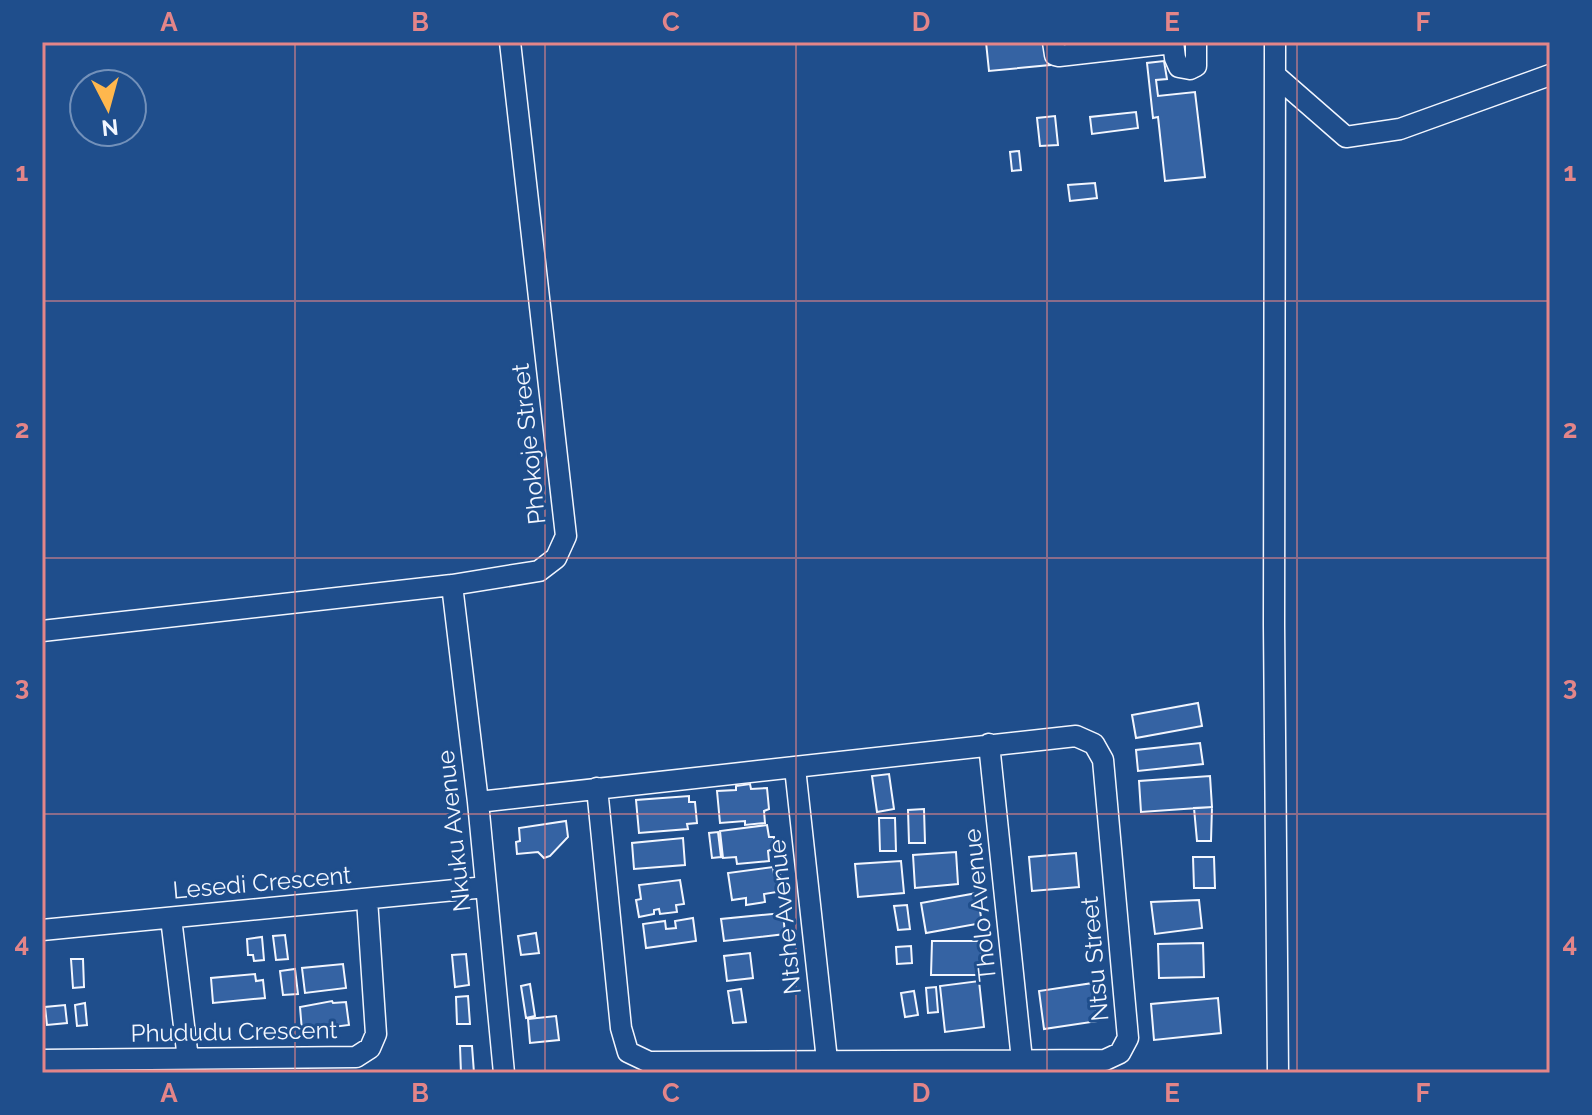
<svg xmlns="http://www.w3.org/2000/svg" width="1592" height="1115" font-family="Raleway,sans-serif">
<rect width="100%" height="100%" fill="#1f4e8c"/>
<path fill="#3563a3" stroke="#f2f6ff" stroke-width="2" d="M986,42H1048L1050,65L989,71Z
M1164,61L1167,79L1156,80L1158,96L1195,92L1205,177L1165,181L1158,117L1153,118L1147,63Z
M1136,112L1138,128L1092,134L1090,117Z
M1055,116L1058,145L1040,146L1037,118Z
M1019,151L1021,170L1012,171L1010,152Z
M1095,183L1097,198L1070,201L1068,185Z
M1198,703L1202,726L1136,738L1132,715Z
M1200,743L1203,764L1138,771L1136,750Z
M889,774L894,809L877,812L872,776Z
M1210,776L1212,807L1141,812L1139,781Z
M750,784L751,789L767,788L769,809L764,811L765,823L745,825V821L720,823L717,791L736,790V786Z
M689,796V802H695L697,823L687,824L688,829L639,833L636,800Z
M1212,807L1211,841H1197L1194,808Z
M924,809L925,843H909L908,810Z
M879,818H895L896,851H880Z
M566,821L568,837L550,856L544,858L538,852L517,854L516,842L520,841L519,828Z
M767,825L769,837H774L775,848L768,851L769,861L737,864L736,857L723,858L720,831Z
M718,832L721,857L712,858L709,833Z
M683,838L685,865L634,869L632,843Z
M956,852L958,884L915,888L913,855Z
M1076,853L1079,887L1032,891L1029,857Z
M1193,857H1214L1215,888H1194Z
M901,861L904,893L858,897L855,864Z
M773,867L774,874H780L783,891L764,894L765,902L746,905V898L732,900L728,873Z
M680,880L684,904L676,905L677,912L660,914L659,909L654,910V914L639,917L636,900L641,899L639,885Z
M977,893L982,923L926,933L921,903Z
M1199,900L1202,928L1155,934L1151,902Z
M907,905L910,929L898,930L894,906Z
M783,913L785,934L724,941L721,919Z
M693,918L696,941L646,948L643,924L665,921L666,929L676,928L675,921Z
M536,933L539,953L521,955L518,936Z
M285,935L288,959L276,960L273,936Z
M262,937L264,960L254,961L253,955H248L247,939Z
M932,941H981V975H931Z
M1203,943L1204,977L1159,978L1158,944Z
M911,946L912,963L897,964L896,947Z
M750,953L753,978L727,981L724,956Z
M466,954L469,985L455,987L452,955Z
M71,959H83L84,987L73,988Z
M343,964L346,988L305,993L302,968Z
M295,969L298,994L283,995L280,971Z
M255,974L256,981L263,980L265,998L213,1003L211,978Z
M979,981L984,1027L945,1032L940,986Z
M1093,983L1098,1021L1044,1029L1039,991Z
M530,984L535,1016L526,1018L521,986Z
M936,987L938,1012L928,1013L926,988Z
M741,989L746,1022L733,1023L728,991Z
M914,991L918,1015L905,1017L901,993Z
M468,996L470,1024H457L456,997Z
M1218,998L1221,1033L1154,1040L1151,1004Z
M332,1001L333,1003L346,1002L349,1025L302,1031L300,1007Z
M85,1003L87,1025L77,1026L75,1005Z
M65,1005L67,1023L47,1025L45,1007Z
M556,1016L559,1040L530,1043L528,1019Z
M460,1046H472L474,1073H461Z"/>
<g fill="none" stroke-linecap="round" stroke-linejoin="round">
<g stroke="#f2f6ff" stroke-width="23">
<path id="minor" d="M1053,42L1055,55L1059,56L1173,43
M1173,42L1175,58L1179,67L1190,69L1196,66V42
M1275,42L1274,625L1278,1073
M1275,75L1346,137L1400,129L1550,75
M452,585L478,802L504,1073
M42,631L452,585L539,571L556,558L566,536L510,42
M989,744L1022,1060
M795,768L827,1060
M478,802L1076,736L1094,744L1103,760L1128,1038L1120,1053L1105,1060L649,1062L628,1052L621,1028L597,788
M171,918L188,1059
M42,930L486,887
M42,1060L356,1057L370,1048L376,1034L367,899"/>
</g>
<use href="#minor" stroke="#1f4e8c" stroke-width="20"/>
</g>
<path fill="none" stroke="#e38589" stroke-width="2" stroke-opacity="0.55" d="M295,42V1073M545,42V1073M796,42V1073M1047,42V1073M1297,42V1073M42,301H1550M42,558H1550M42,814H1550"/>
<g text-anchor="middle" stroke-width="6" stroke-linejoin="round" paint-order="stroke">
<g font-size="24" fill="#f2f6ff" stroke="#1f4e8c">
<text transform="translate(529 444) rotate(-96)" y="8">Phokoje Street</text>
<text transform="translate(454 831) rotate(-96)" y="8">Nkuku Avenue</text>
<text transform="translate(262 883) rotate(-5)" y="8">Lesedi Crescent</text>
<text transform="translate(980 905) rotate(-96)" y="8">Tholo Avenue</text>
<text transform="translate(785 917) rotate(-96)" y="8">Ntshe Avenue</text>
<text transform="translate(1095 959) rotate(-95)" y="8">Ntsu Street</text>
<text transform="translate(234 1032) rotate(-1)" y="8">Phududu Crescent</text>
</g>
</g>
<rect width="1592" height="1115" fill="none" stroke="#1f4e8c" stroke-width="88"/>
<g transform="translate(108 108) rotate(174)"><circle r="38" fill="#1f4e8c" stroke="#7391ba" stroke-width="2"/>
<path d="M0-6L14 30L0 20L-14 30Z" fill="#ffb74d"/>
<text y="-12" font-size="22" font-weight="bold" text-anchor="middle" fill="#f2f6ff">N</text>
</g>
<rect x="44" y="44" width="1504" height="1027" fill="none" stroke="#e38589" stroke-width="3"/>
<g font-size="26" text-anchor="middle" font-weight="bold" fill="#e38589">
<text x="169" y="31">A</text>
<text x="420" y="31">B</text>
<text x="671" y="31">C</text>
<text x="921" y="31">D</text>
<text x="1172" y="31">E</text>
<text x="1423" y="31">F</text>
<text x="22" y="181">1</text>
<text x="1570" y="181">1</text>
<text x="22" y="438">2</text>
<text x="1570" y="438">2</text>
<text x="22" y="695">3</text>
<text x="1570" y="695">3</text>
<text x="22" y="952">4</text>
<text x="1570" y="952">4</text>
<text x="169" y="1102">A</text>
<text x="420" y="1102">B</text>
<text x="671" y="1102">C</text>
<text x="921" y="1102">D</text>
<text x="1172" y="1102">E</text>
<text x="1423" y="1102">F</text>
</g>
</svg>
